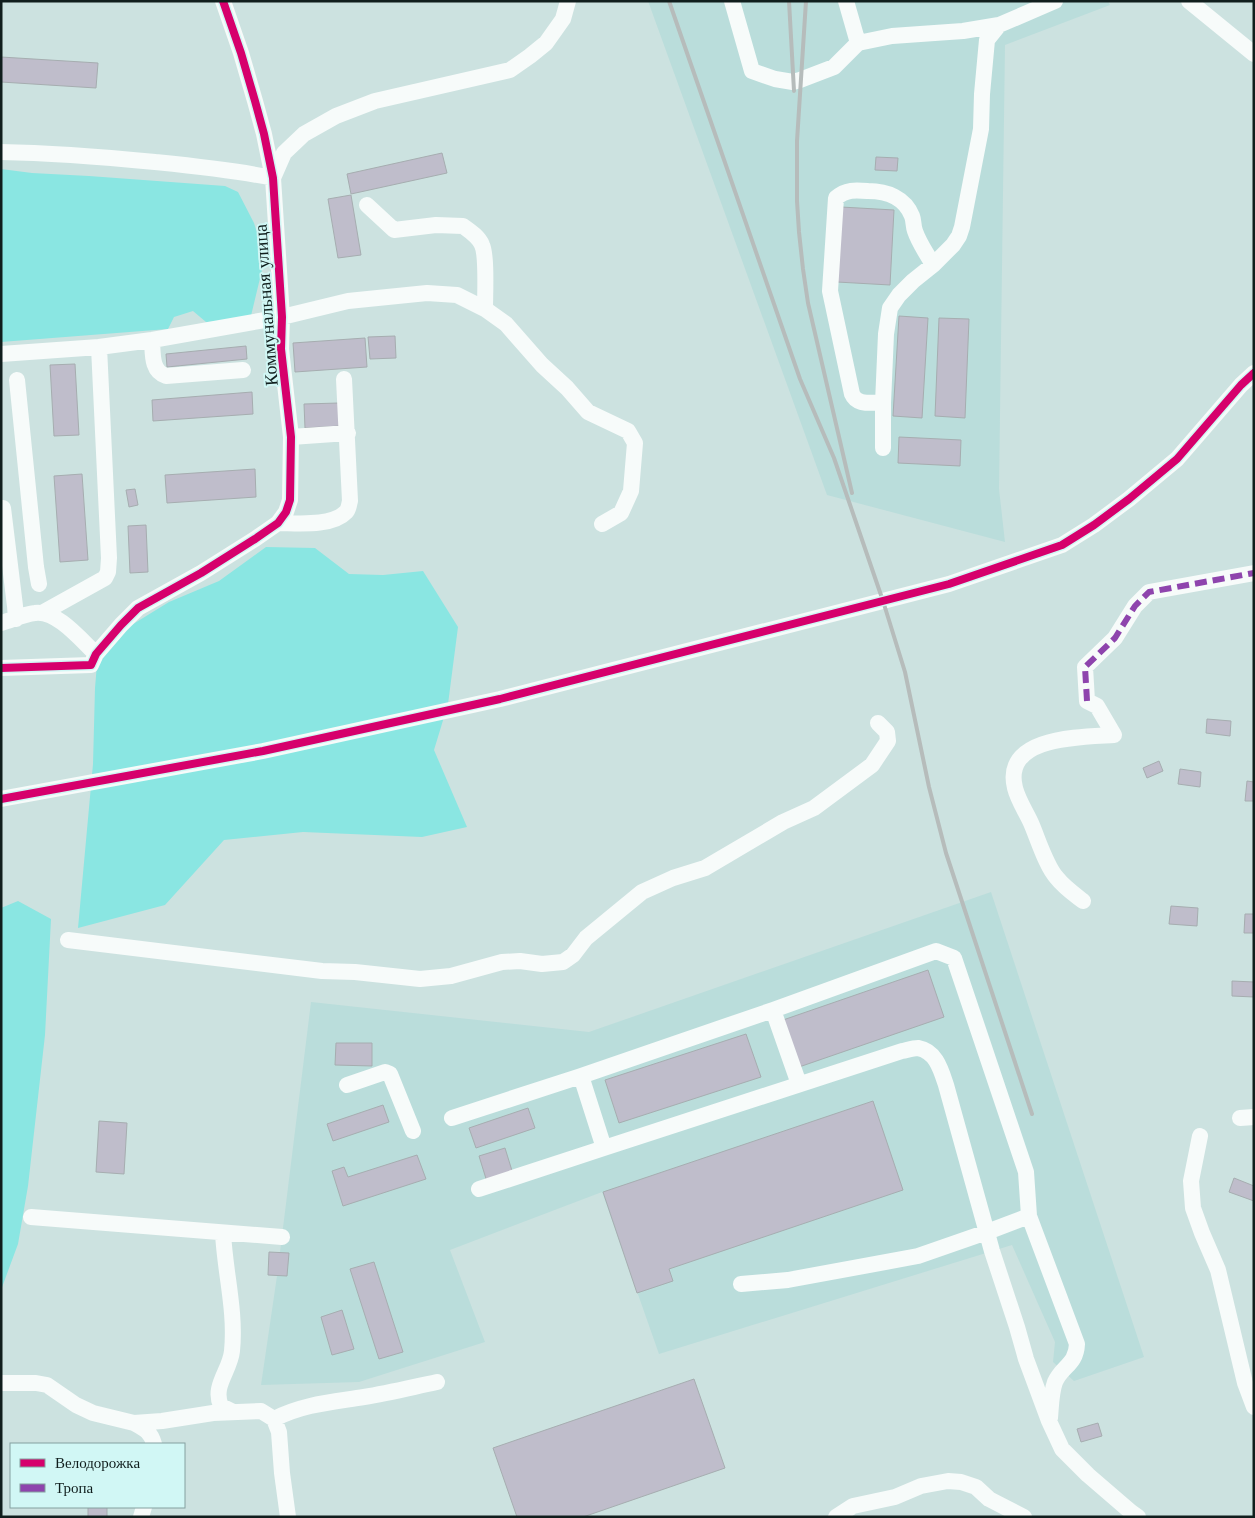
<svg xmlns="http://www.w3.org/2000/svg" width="1255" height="1518" font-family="'Libre Baskerville',serif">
<rect width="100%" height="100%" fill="#cce2e0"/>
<path fill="#badddb" d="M648,1H1108L1110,5L1005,45L999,489L1005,542L827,495Z
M991,892L1144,1357L1074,1381L1053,1362L1055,1342L1012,1245L659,1354L602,1192L450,1250L485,1342L359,1382L261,1385L277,1276L268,1275L269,1252H280L311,1002L589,1032Z"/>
<path fill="#8ae6e2" d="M1,169L32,173L89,176L225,186L238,192L254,223L259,239L262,270L250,320L206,322L193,311L174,317L168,329L1,342Z
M266,547L315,548L349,574L383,575L423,571L458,627L448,704L434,750L467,827L422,837L303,832L224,840L165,905L78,928L93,764L95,688L97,664L130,626L169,602L219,581Z
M18,901L51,919L45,1035L28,1186L18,1244L1,1290V908Z"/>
<path fill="#bfbdcb" stroke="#a6adb0" d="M1,57L98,63L96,88L1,82Z
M442,153L447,173L351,194L347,174Z
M876,157L898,158L897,171L875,170Z
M351,195L361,255L338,258L328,199Z
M841,207L894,210L890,285L837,282Z
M899,316L928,318L922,418L893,416Z
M939,318L969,319L965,418L935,416Z
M395,336L396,358L370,359L368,337Z
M365,338L367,367L295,372L293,343Z
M246,346L247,359L167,367L166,354Z
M75,364L79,435L54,436L50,365Z
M252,392L253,414L153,421L152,400Z
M339,403L340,426L305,428L304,404Z
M899,437L961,440L960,466L898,463Z
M255,469L256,497L167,503L165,475Z
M82,474L88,560L60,562L54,476Z
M135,489L138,505L129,507L126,490Z
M146,525L148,572L130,573L128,526Z
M1207,719L1231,721L1230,736L1206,733Z
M1159,761L1163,771L1147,778L1143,768Z
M1180,769L1201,772L1200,787L1178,784Z
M1247,781L1254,782V801H1245Z
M1171,906L1198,908L1197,926L1169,924Z
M1245,914H1254V933H1244Z
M928,970L944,1017L799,1067L783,1020Z
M1232,981L1254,982V997L1232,996Z
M746,1034L761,1077L619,1123L605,1080Z
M336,1043H372V1066L335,1065Z
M873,1101L903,1190L669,1269L673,1281L637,1293L603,1192Z
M383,1105L389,1122L333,1141L327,1124Z
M528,1108L535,1128L476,1148L469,1128Z
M99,1121L127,1123L124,1174L96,1172Z
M505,1148L513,1174L487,1182L479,1156Z
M417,1155L426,1179L343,1206L332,1171L344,1167L348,1177Z
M1234,1178L1254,1186V1201L1229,1192Z
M269,1252L289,1253L287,1276L268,1275Z
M374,1262L403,1352L379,1359L350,1269Z
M342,1310L354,1349L332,1355L321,1317Z
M694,1379L725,1468L583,1517H517L493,1448Z
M1098,1423L1102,1436L1081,1442L1077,1429Z
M88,1507H107V1517H88Z"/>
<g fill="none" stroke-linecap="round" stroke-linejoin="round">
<path stroke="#f7fbfa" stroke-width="16" d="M732,1L752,71L775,79L793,82L800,80L834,67L858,43
M846,1L858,43L892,36L963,31L999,25
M1189,1L1254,54
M1,152C53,153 103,157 155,162C194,166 234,170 273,178L284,153L304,134L336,116L375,101L510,70L530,56L546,43L563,19L568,1
M367,205L394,230L436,225L463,226C470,231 479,237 482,245C487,255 485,296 485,309
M933,265C927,254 919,243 915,231C913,226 914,221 912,216C905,198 887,191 868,191C856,190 846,189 836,198L830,291L852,394C857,406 872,402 883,403L886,334L890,308L899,295L913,281L933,265L953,245L959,236L962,227L981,129L982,94L987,40L999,25L1055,1
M152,340C153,354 151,371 166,376L243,370
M1,354L99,347
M17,380L36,567L39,584
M883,403V448
M291,437L348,433
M3,508L15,606L16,619
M278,523C296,523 332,527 346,512C349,509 349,504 350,501L344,379
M42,613L105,578L108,572L109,558L99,347L152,340L282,317L348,301L427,293L457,295L485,309L506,324L542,365L567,388L588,412L628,431L635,443L631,491L621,513L602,524
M1,623C12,620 24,614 35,613C57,610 81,640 96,654
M1,668L91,665L96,654L121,625L138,608L201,573L255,539L278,523L286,512L290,500L291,437L281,349L282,317L273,178L264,134L255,101L241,53L223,1
M1,799L263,751L500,699L949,584L1062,545L1094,525L1129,499L1177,459L1241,385L1254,373
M1083,901C1074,894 1064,887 1057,878C1046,866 1038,839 1031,823C1026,812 1018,800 1015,788C1002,736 1081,737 1114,735L1097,706L1087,701L1085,667L1115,638L1135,606L1149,592L1254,573
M68,940L322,971L355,972L420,979L451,976L502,962L520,961L542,964L563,962L573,955L586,938L642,892L673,878L705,868L783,822L814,808L872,765L888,741L887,732L878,723
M773,1010L799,1084
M581,1076L773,1010L936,951L954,958L1026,1172L1029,1216
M347,1085L385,1072L390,1074L413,1131
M452,1118L581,1076L604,1148L902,1051C907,1050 913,1048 918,1048C936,1051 941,1070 946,1085L992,1251L1017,1327L1026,1359L1049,1421L1062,1449L1088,1475L1131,1512L1138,1517
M1240,1118L1254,1117
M1200,1136L1191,1181L1193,1208L1202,1233L1218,1270L1245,1383L1254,1407
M479,1189L604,1148
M31,1217L282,1237
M223,1233C225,1273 236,1311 232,1351C230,1371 212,1386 221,1406L233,1412
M741,1284L788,1280L918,1256L987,1232L1029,1216L1077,1344C1076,1365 1062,1366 1055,1382C1051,1393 1051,1407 1050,1418
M1,1383H36L47,1385L76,1405L93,1413L134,1423L162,1421L213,1413L261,1411L274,1419L279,1432L282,1473L288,1517
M274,1419C303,1404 333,1402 364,1397C389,1393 413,1387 437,1382
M134,1423C145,1429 151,1432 154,1444
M141,1517L144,1507
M836,1517L853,1506L895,1497L921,1486L948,1481L961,1482L976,1487L989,1499L1024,1517"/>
<path stroke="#b6bcbb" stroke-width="4" d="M669,1L800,379L834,458L883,601L905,672L929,787L946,853L1032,1114
M789,1L794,91
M806,1L797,141V201L799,232L803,269L808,303L852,493"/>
<path stroke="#8e44ad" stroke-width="6" stroke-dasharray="12 6" stroke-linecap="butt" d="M1087,701L1085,667L1115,638L1135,606L1149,592L1254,573"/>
<g stroke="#d1f7f5" stroke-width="11">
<path id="cycleway" d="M1,668L91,665L96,654L121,625L138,608L201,573L255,539L278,523L286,512L290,500L291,437L281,349L282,317L273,178L264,134L255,101L241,53L223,1
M1,799L263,751L500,699L949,584L1062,545L1094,525L1129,499L1177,459L1241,385L1254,373"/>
</g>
<use href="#cycleway" stroke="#d6006c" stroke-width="8"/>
</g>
<g text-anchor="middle" stroke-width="4" stroke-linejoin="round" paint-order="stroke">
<g font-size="18" fill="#101e1d" stroke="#d1f7f5">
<text transform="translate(266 305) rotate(-94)" y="6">Коммунальная улица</text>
</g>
</g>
<rect width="1255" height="1518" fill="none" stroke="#101e1d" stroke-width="5"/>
<rect x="10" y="1443" width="175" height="65" fill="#d1f7f5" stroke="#84a09f"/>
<rect x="20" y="1459" width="25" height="8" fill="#d6006c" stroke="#84a09f"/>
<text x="55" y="1468" font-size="15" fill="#101e1d">Велодорожка</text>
<rect x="20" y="1484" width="25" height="8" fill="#8e44ad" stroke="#84a09f"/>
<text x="55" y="1493" font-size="15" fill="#101e1d">Тропа</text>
</svg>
